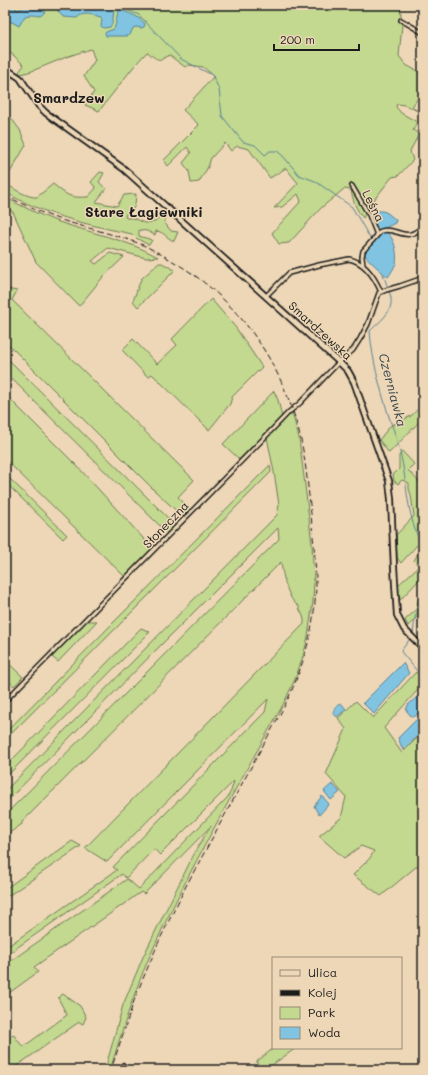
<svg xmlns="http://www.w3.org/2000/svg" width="428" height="1075" font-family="Mali,sans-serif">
<rect width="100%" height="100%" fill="#edd7b6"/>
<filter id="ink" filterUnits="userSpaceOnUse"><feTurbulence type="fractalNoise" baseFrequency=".025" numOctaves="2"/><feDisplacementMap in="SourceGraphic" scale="8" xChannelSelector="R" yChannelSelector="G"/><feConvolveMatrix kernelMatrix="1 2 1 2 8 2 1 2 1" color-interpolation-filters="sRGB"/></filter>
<g filter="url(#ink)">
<path fill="#c2d98f" stroke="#6f7a56" d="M5,5H400L402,25L399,56L406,65L423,74V94L421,93L412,107L423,114C415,110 406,104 397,104L396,107L401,113L417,122L413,130L419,134L410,151L413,160L398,176L392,177L370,205L363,218C356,209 353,201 351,190L344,189L321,208L289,243L279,244L272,233L301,201L298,194L282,207L274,208L298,183L286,168L270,178L249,149L237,146L231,151L225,143L211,158L208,167L199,182L191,183L189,171L183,163L191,153L187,147L168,166L164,160L199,125L183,110L214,76L203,67L189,65L185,67L169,55C158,63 157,59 147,52L135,65L99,111L85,105L94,92L84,76L95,60L91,49L69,56L32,71L21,74L19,72L24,65L13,55L5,49Z
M5,72L12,79L5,89Z
M5,110L20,130L26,145L5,181Z
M100,172L104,173L99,182L106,189L96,202L117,206L124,195L136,194C135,206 136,209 125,215L126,218H133L144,223L155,222L165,211L169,212L164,222L171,231L178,232L174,241C166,238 165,232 156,231L155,235L147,231L139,230V236L152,240L149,245L136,238L132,234C88,225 44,215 5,192V183C12,188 28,198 37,197L53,184C68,196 69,198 88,197L96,188L91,182Z
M5,197C21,206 38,214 56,221C90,233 126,239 158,257L146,258L108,248L92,261L96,264L110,253L124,257L103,277L79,306L36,262L13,212L5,208Z
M159,263H162L175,270L138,307L133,301L141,279Z
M5,285L7,289L17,291L12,300L194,480L178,497L190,509L183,517L154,490L5,341Z
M211,299L236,328L262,367L232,397L230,404L209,430L152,374L148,377L122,350L133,339L157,364L177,345L172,339Z
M5,356L175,525L167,533L5,372Z
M274,391L278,400L282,417L240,460L223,444Z
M5,394L78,467L153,549L125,577L5,459Z
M423,404V418L389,453L379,440L390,426L411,416Z
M292,412L299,438L304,477L312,544L314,581L313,602L308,636L304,653L296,677L284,703C237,787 188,870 149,958C133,994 122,1032 110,1070H105L123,1005L143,957L158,926L196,850L211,826L144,894L141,892L34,967L38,972L5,996V965L127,879L139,889L227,798L231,791L234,781L160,855L154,849L126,878L122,874L5,956V948L117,870L113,867L265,712L268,699L107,862L85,848L304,624V620L303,616L299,608V606C288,602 282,572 281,562L22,822V824L5,836V829L6,828L5,826V815L279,539L278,528L164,642L5,803V791L277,515L279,505L274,472L267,437Z
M402,451L414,464L408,470L420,483L423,480V576L400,600L397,586L419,566L414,561L420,549L417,545L401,563L397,558L396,535L414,516L411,495L409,489V483L402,480L398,484L394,481L393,475L399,469V456Z
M270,465L271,472L5,740V733L112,624Z
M5,474L67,535L63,539L5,482Z
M423,596V611L408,626L405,620L416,610L418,600Z
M87,621H97L58,662L51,656Z
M141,628L150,632L5,778V767Z
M5,660L23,677L14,686L5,677Z
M416,672L423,680V684L384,728L402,753L423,732V861L381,896L353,875L370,858L374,851L361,846L344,858L319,836L341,818L346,797L326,774L346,729L338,718L356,701L373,718Z
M72,841L81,846L5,898V889Z
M63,994L80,1006L86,1017L83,1024L79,1022L11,1070H6L5,1068V1040L13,1034L23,1047L67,1015L58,998Z
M274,1048H296L265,1070H263L256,1062Z"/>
<path fill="#81c4e2" stroke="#598193" d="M5,5H15L16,9L19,10L21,8L22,5H47C42,23 38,12 25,16L19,26L12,22L5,21Z
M52,5H104L110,7L114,11L112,24L110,27L103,28L101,26L102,20L101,17C93,15 83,11 77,18L63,17L54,6Z
M119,10C128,12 140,17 145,24L144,27L141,28L136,27L133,28L130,35L127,36H106L105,33L106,32L114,29C117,23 116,16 119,10Z
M376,211C387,210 388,214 396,220L395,223L385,228L378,230L371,214Z
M385,231C394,236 398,253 396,263C394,268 391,273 388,277C385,275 366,258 365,255C364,249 381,235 385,231Z
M403,663L409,673L374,714L363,703Z
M418,696L423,702V709L414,717L411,716L406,710L408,705Z
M341,703L346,709L337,717L333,713C334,708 336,706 341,703Z
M423,713V731L403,750L398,738Z
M332,784L340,792L331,800L324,791Z
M322,796L329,804L319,815L314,806Z"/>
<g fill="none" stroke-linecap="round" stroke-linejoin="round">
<path stroke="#598193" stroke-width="1" d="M124,5L125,9L139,15L181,59L212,75L219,89L222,116L243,142L255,145L265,155L270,151H277L283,156L299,175L315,181L352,207L371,240
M383,274L388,288
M389,291C397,310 382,319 370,331C372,361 381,391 390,420C394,431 398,442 400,452C408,484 406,518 423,547
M413,634L415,617L423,598
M409,640L401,651L402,653L423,678"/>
<g stroke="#1c1c1c" stroke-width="6">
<path id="street" d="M401,20L423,33
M352,186L369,215L377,235
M363,265L362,257L363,251L381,231C393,227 401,237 411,234C415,233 419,230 423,227
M266,296L289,273L319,265L349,259C365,262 375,278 381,292
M5,701L265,437L289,412L300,403L339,362L353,350L360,339L368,324L379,293L386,290L400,286L423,278
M123,1065L127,1070"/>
</g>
<g stroke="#1c1c1c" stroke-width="8">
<path id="secondary" d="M5,68L20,78L39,106L46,113L124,169L339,362L348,371L354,382L389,481L391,499L394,567L397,615L404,629L423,648"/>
</g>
<use href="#street" stroke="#edd7b6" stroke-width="3"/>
<use href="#secondary" stroke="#edd7b6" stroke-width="4.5"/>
<path stroke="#1c1c1c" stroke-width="1" stroke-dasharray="6 3" stroke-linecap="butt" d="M5,195C22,204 39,212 58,219C86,228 115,234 143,245C158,252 173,261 187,270C245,309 284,369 300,436C306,461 308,488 311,514C313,538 316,561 316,585C315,628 303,669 284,707L186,886L160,939L136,995L111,1070"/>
</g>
</g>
<g text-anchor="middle" stroke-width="3" stroke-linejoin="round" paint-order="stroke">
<g font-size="12" fill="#1c1c1c" stroke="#edd7b6">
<text transform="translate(373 206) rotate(63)" y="4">Leśna</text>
<text transform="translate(320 331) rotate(42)" y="4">Smardzewska</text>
<text transform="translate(166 525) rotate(-46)" y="4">Słoneczna</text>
</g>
<g font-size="13" font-style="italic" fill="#35464e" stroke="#edd7b6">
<text transform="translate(393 390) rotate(75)" y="5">Czerniawka</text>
</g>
<g font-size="14" font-weight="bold" fill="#1c1c1c" stroke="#edd7b6">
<text x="69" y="103">Smardzew</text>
<text x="144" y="217">Stare Łagiewniki</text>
</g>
</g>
<rect width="428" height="1075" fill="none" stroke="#edd7b6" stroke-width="20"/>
<rect x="10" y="10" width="408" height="1055" fill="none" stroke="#1c1c1c" stroke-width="1.5" filter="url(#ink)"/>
<rect x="272" y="957" width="130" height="92" fill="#edd7b6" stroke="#998c78"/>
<rect x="280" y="970" width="20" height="6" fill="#edd7b6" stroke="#998c78"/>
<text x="308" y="977" font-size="12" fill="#1c1c1c">Ulica</text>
<rect x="280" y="990" width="20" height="6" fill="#1c1c1c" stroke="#998c78"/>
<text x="308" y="997" font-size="12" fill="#1c1c1c">Kolej</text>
<rect x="280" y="1007" width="20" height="12" fill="#c2d98f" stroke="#998c78"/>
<text x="308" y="1017" font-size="12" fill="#1c1c1c">Park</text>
<rect x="280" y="1027" width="20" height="12" fill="#81c4e2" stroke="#998c78"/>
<text x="308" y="1037" font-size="12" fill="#1c1c1c">Woda</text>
<path d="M274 44v6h85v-6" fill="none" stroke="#1c1c1c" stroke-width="2"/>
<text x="280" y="44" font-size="12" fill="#1c1c1c" stroke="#edd7b6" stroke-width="3" paint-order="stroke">200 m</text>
</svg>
